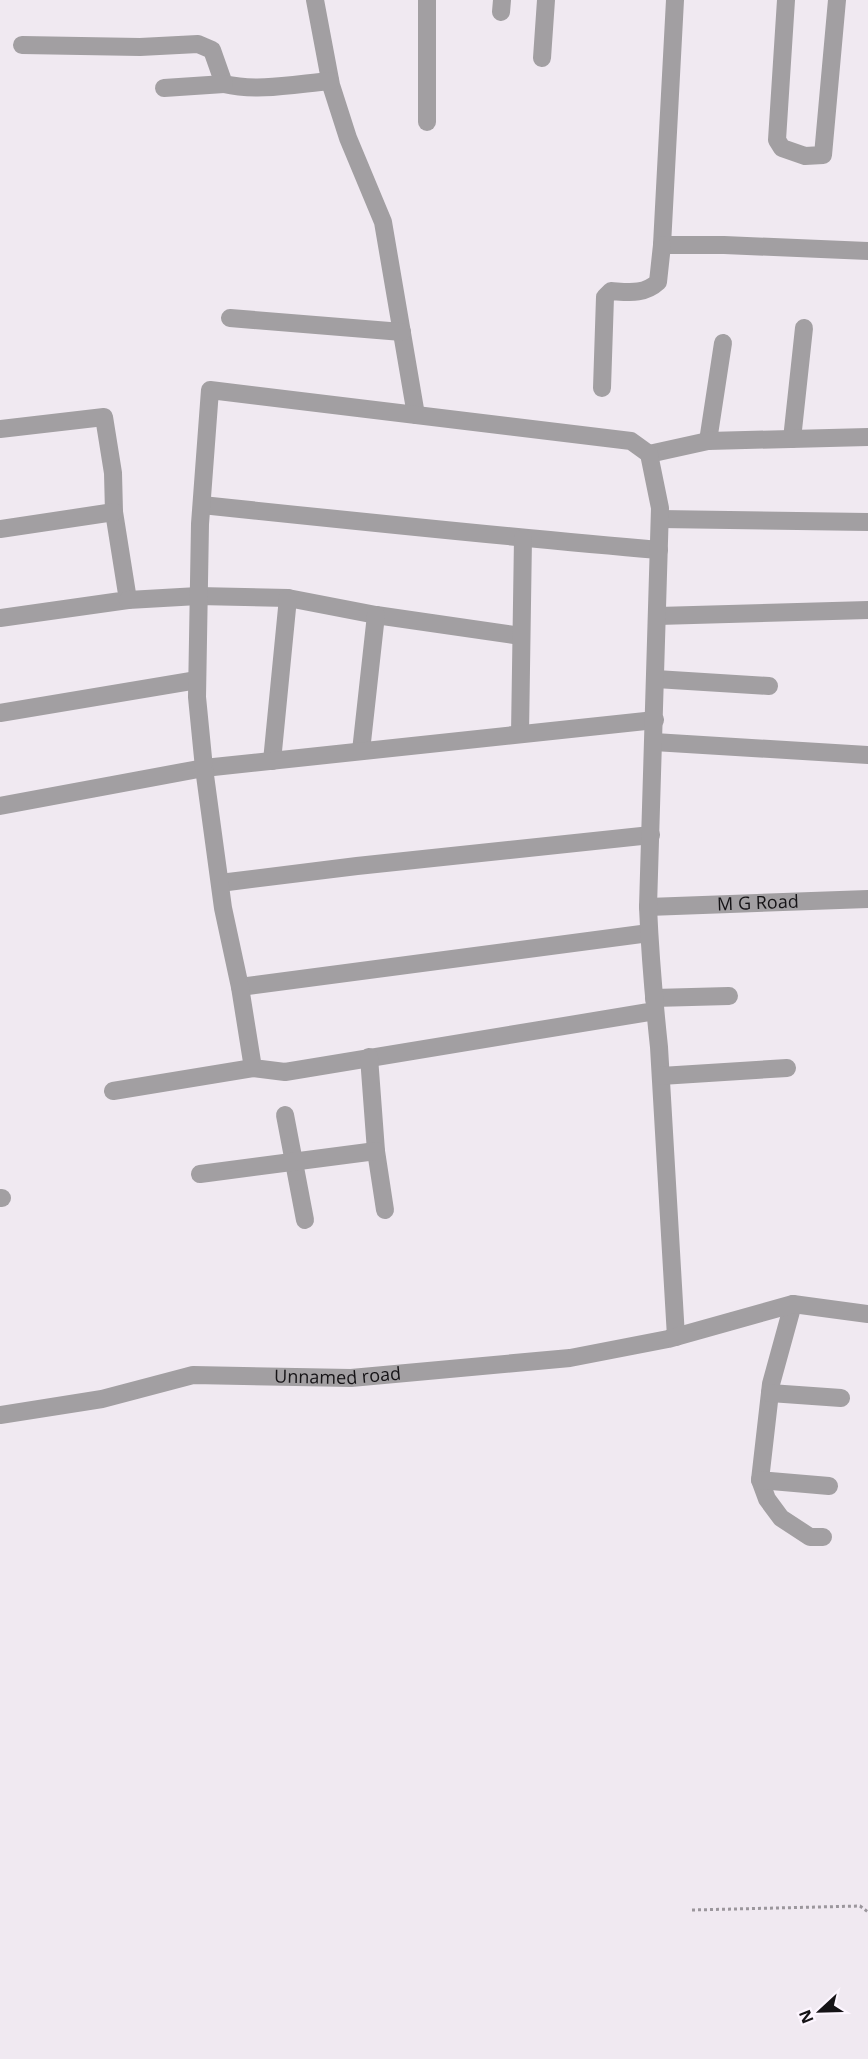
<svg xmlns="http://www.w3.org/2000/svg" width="868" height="2059" font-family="'Open Sans',sans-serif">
<rect width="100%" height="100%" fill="#f0e9f1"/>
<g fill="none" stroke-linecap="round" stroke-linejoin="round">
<path stroke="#9b969c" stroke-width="3" stroke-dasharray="3 3" stroke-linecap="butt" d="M692,1910L860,1906L868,1912"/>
<g stroke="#a29fa2" stroke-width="18">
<path d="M315,0L331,85L348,138L383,222L416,415"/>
<path d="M427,0V122"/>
<path d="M675,0L662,245H724L868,251"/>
<path d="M786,0L777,140L782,148L805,156L823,155L837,0"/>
<path d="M501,12L502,0"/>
<path d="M22,45L140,47L198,44L212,50L224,84C258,92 296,84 330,81"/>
<path d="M542,58L546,0"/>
<path d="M164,88L224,84"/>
<path d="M230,318L402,332"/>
<path d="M602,388L605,297L611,291C628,292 644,295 658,282L662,245"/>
<path d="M0,429L104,417L113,473L114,512L128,600L0,618"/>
<path d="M792,439L804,328"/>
<path d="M708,441L723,343"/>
<path d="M649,454L708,441L868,437"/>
<path d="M202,505C354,521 506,537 659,550"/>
<path d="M660,519L868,522"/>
<path d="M0,529L114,512"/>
<path d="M128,600L198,596L288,598L376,615L521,636"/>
<path d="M658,616L868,610"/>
<path d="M656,679L769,686"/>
<path d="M0,713L197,680"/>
<path d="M520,734L523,538"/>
<path d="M654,742L868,755"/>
<path d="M361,751L376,615"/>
<path d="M272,761L288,598"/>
<path d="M0,806L204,768L655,720"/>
<path d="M220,883L357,866L651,835"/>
<path id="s1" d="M648,907L868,899"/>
<path d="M240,987L649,933"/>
<path d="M654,998L729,996"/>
<path d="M655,1011L285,1072L253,1068L240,987L223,908L204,768L197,697L200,524L210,390L631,441L649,454L660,508L648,907C650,954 654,1000 659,1047L676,1337"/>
<path d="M369,1057L376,1151L385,1210"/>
<path d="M661,1076L787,1068"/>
<path d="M113,1091L253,1068"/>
<path d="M285,1115L305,1220"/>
<path d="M200,1174L376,1151"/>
<path d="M0,1198H2"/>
<path d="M793,1304L771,1384L760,1480L767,1499L781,1518L810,1537H823"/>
<path d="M770,1393L841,1398"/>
<path id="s2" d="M0,1415L102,1399L193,1375L351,1378L570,1358L668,1339L793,1304L868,1314"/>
<path d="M760,1480L829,1486"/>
</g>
</g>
<g text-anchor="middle" stroke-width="4.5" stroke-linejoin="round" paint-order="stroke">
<g font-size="18" fill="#151316" stroke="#fdf6ff">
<text dy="6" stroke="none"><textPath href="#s1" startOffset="110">M G Road</textPath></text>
<text dy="6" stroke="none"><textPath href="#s2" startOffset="342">Unnamed road</textPath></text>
</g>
</g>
<g transform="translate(820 2011) rotate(248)" stroke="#fdf6ff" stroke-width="4.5" paint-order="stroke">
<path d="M0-4.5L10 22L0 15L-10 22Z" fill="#151316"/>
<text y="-9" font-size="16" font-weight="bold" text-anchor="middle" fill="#151316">N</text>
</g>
</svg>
